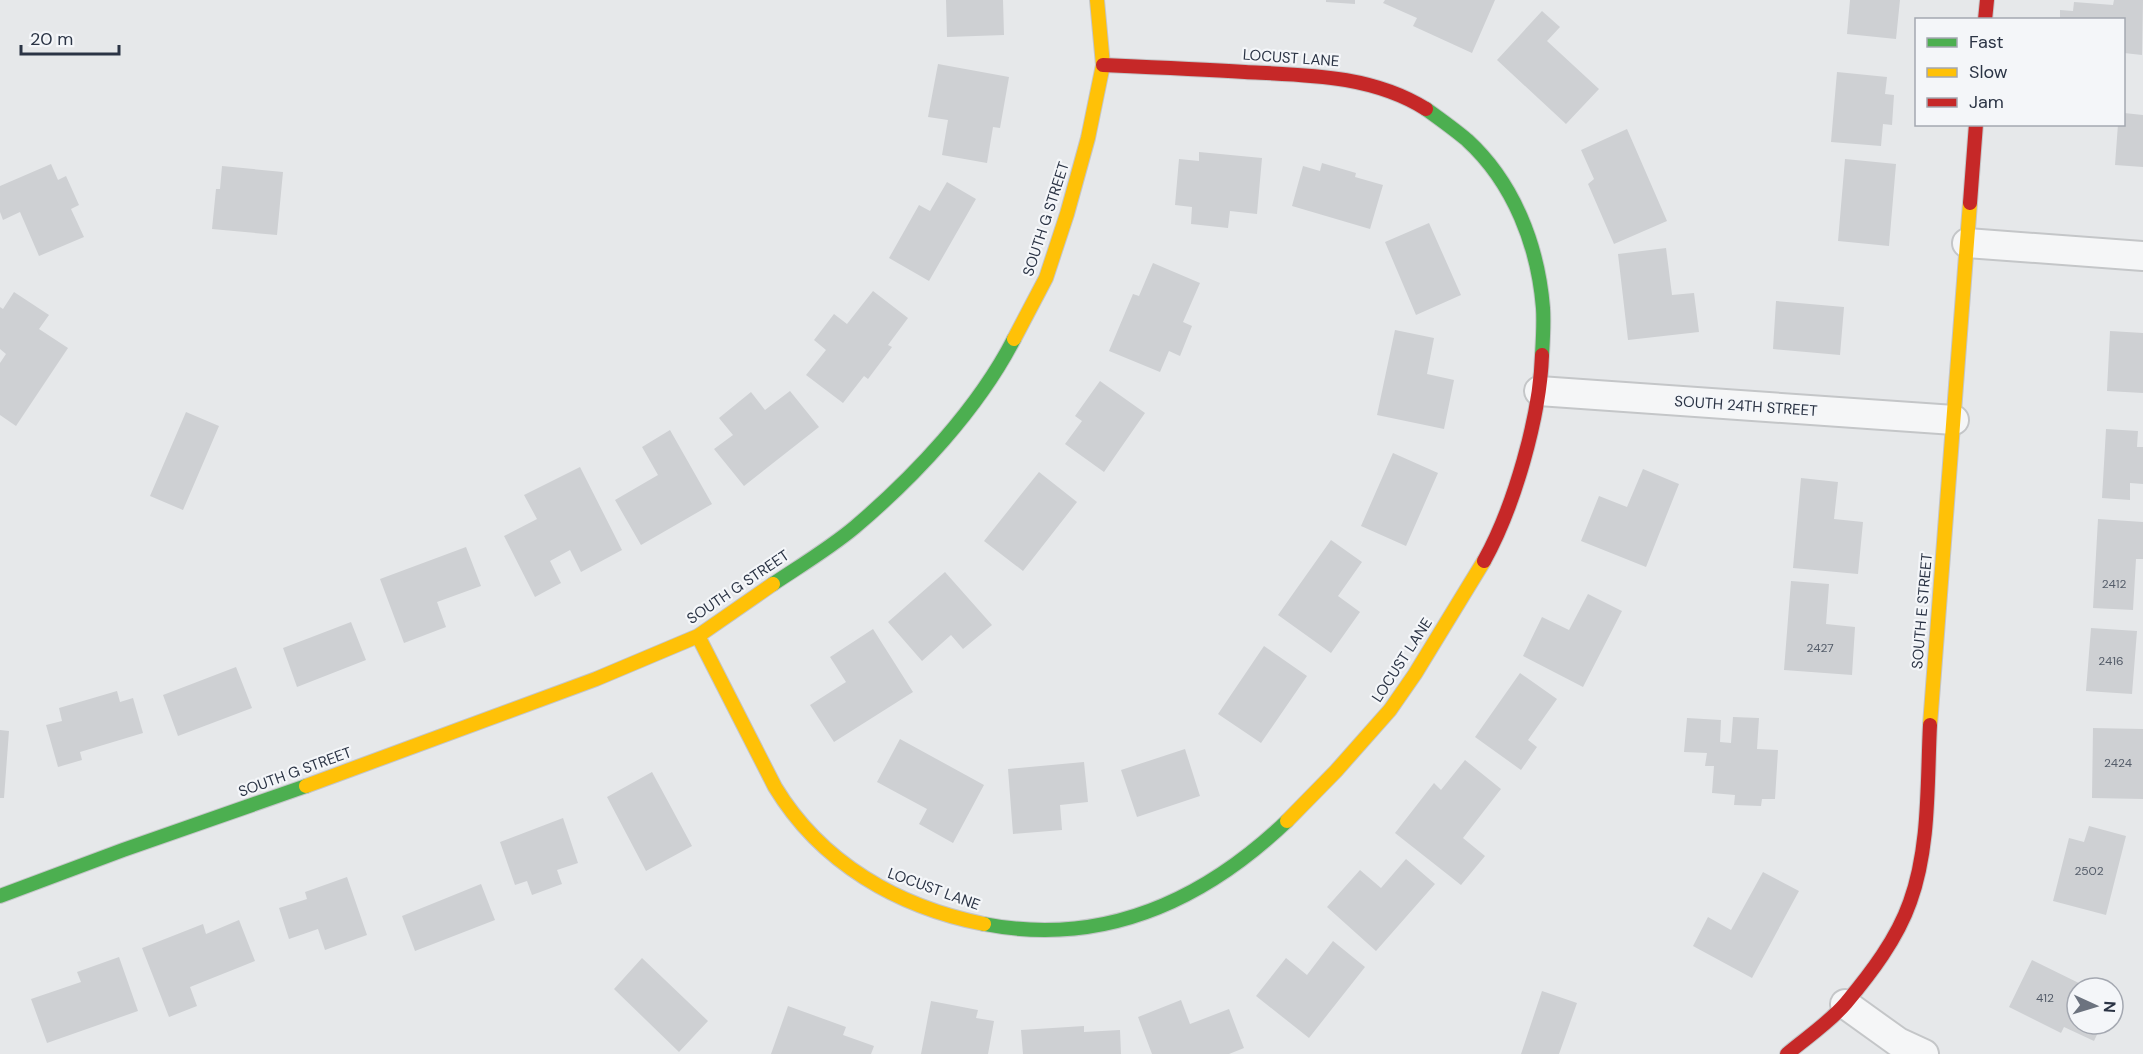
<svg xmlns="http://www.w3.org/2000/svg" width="2143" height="1054" font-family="'DM Sans',sans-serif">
<rect width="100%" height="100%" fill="#e6e8ea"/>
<path fill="#ced0d3" d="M946,0H1003L1004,35L947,37Z
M1326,0H1355V4L1326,2Z
M1385,0H1495L1472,53L1413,26L1417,18L1383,3Z
M1850,0H1900L1896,39L1847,34Z
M2114,0H2143L2142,55L2124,53V20H2060V10L2073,11L2074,2L2113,5Z
M1542,11L1560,27L1547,41L1599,89L1566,124L1497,60Z
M938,64L1009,77L1000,128L993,127L987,163L942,155L948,120L928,117Z
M1837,72L1887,77L1885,94L1894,95L1892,125L1883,124L1881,146L1831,142Z
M2124,113L2143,115V167L2115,165L2118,124H2124Z
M1627,129L1667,221L1614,244L1588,184L1594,179L1581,150Z
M1199,152L1262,158L1257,214L1230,211L1228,228L1191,224L1192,207L1175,205L1179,159L1199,161Z
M1845,159L1896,164L1889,246L1838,241Z
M1322,163L1356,173L1355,177L1383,185L1370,229L1292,206L1303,166L1320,171Z
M51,164L58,180L66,176L79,205L71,209L84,237L39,256L20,212L3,220L0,212V186Z
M222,166L283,172L277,235L212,229L216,189H220Z
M947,182L976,199L929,281L889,258L919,205L930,211Z
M1429,223L1461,295L1416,315L1385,242Z
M1666,248L1672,295L1694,293L1699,332L1628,340L1618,254Z
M1153,263L1200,283L1183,322L1192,326L1180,356L1169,351L1160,372L1109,351L1133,294L1139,296Z
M873,291L908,318L888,345L892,347L868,379L864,376L843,403L806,375L826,350L814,340L834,314L847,324Z
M14,292L49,315L39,329L68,348L16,426L0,415V363L6,354L0,349V307L3,309Z
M1776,301L1844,307L1840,355L1773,349Z
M1395,330L1434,338L1427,374L1454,380L1444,429L1377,415Z
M2110,331L2143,333V393L2107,391Z
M1100,381L1145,413L1104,472L1065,444L1082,421L1075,416Z
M790,391L819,427L744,486L714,449L733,435L719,418L751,392L765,410Z
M186,412L219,426L183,510L150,496Z
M2106,429L2138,431L2137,447H2143V484L2130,483V500L2102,498Z
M670,430L712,504L641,545L615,500L658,475L642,447Z
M1393,453L1438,473L1406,546L1361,526Z
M580,467L622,550L581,572L570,550L550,561L561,583L535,597L504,536L537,519L524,495Z
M1643,469L1679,484L1646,567L1581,541L1599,496L1627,507Z
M1039,472L1077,502L1023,571L984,541Z
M1801,478L1838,482L1834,519L1863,522L1858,574L1793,568Z
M2098,519L2143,522V559H2136L2133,610L2093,608Z
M1331,540L1362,562L1338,596L1360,612L1331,653L1278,615Z
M466,547L481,586L437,602L446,627L404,643L380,579Z
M945,572L992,625L963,649L951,635L922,661L888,622Z
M1791,581L1829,584L1826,624L1855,627L1852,675L1784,670Z
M1588,594L1622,611L1583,687L1523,656L1542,617L1569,630Z
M351,622L366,660L297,687L283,648Z
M2091,628L2137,631L2132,694L2086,691Z
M873,629L913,692L834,742L810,705L846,682L830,657Z
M1264,646L1307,676L1261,743L1218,714Z
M236,667L252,708L178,736L163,695Z
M1520,673L1557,699L1528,740L1537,747L1521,770L1475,737Z
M117,691L120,702L133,698L143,733L80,752L82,760L58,767L46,725L62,721L59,708Z
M1733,717L1759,718L1757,749L1778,750L1775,799H1762L1761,806L1734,805L1735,795L1712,793L1714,766H1705L1707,753L1684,752L1687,718L1721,720L1720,742L1731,743Z
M2093,728L2143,729V799L2092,798Z
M0,730L9,731L4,798H0Z
M900,739L984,785L953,843L919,824L927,809L877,782Z
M1185,749L1200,796L1137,817L1121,770Z
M1465,760L1501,789L1463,838L1485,856L1461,885L1395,833L1434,783L1441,790Z
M1084,762L1088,802L1060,805L1062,830L1013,834L1008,769Z
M652,772L692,846L646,871L607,797Z
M563,818L578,863L557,870L562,884L532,895L527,881L515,885L500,842Z
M2089,826L2126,836L2106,915L2053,901L2069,838L2084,842Z
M1406,859L1435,884L1376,951L1327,907L1360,870L1381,888Z
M1763,872L1799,891L1752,978L1693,946L1708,917L1731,930Z
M347,877L367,935L325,950L318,929L289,939L279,908L307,899L305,892Z
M481,884L495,920L415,951L402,916Z
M239,920L255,961L190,987L197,1006L169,1017L142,948L203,924L206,934Z
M1333,941L1365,967L1309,1038L1256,996L1286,958L1307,975Z
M119,957L138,1011L47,1043L31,999L81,982L77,972Z
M642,958L708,1021L679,1052L614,989Z
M2032,960L2089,988H2077V1024H2102L2094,1041L2064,1027L2061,1033L2009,1007Z
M1542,991L1577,1003L1559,1054H1521Z
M1181,1000L1190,1024L1229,1009L1244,1048L1229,1054H1152L1138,1017Z
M931,1001L978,1010L976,1018L994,1021L988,1054H921Z
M788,1006L846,1027L843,1035L874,1046L871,1054H771Z
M1084,1026V1032L1120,1030L1121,1054H1023L1021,1030Z"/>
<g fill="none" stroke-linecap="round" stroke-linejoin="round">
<g stroke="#c4c6c8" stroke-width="32">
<path id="street" d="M1967,243L2143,256
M1539,391L1954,420
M1845,1004L1898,1042L1924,1054"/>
</g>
<g stroke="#c4c6c8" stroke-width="16">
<path id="fast" d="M1426,109C1440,119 1454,129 1467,140C1514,183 1538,246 1543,308C1544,324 1543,339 1542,355
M773,584C800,566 830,548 855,527C915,476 978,409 1014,339
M0,896L123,850L306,786
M984,924C1102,947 1203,901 1287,821"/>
</g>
<g stroke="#c4c6c8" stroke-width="16">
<path id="slow" d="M1014,339L1046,278L1067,214L1088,138L1103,65L1097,0
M698,636L775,787C821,863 898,907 984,924
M1930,725L1970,203
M306,786L596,679L698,636L773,584
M1287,821L1336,771L1390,710L1415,674L1484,561"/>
</g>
<g stroke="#c4c6c8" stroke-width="16">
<path id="jam" d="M1985,20L1987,0
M1103,65C1150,67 1198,69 1245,72C1307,75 1372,75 1426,109
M1970,203L1976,124
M1484,561C1514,507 1540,417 1542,355
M1787,1054C1806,1038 1830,1022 1846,1003C1871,973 1897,939 1910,902C1930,847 1927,783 1930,725"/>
</g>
<use href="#street" stroke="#f5f6f7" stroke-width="28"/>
<use href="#fast" stroke="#4caf50" stroke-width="14"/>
<use href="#slow" stroke="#ffc107" stroke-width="14"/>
<use href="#jam" stroke="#c62828" stroke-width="14"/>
</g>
<g text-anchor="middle" stroke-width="4.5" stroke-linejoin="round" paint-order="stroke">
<g font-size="12" fill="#545c69">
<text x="2114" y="588">2412</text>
<text x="1820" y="652">2427</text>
<text x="2111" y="665">2416</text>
<text x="2118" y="767">2424</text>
<text x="2089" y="875">2502</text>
<text x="2045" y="1002">412</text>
</g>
<g font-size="15" fill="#2b3445" stroke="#f4f6f9">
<text transform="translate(1291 58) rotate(4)" y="5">LOCUST LANE</text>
<text transform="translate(1046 219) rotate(-72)" y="5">SOUTH G STREET</text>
<text transform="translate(1746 406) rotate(4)" y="5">SOUTH 24TH STREET</text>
<text transform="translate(738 587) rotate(-34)" y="5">SOUTH G STREET</text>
<text transform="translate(1922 611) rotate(-85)" y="5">SOUTH E STREET</text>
<text transform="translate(1402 660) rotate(-57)" y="5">LOCUST LANE</text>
<text transform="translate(295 772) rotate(-20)" y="5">SOUTH G STREET</text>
<text transform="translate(934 889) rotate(20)" y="5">LOCUST LANE</text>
</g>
</g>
<rect x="1915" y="18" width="210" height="108" fill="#f4f6f9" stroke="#a4a8b1" stroke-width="1.5"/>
<rect x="1927" y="38" width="30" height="9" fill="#4caf50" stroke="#a4a8b1" stroke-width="1.5"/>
<text x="1969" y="48" font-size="18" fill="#2b3445">Fast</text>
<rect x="1927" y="68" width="30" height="9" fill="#ffc107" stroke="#a4a8b1" stroke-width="1.5"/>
<text x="1969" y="78" font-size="18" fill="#2b3445">Slow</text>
<rect x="1927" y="98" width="30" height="9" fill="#c62828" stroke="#a4a8b1" stroke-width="1.5"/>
<text x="1969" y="108" font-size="18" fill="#2b3445">Jam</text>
<g transform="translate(2095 1006) rotate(94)"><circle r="28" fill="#f4f6f9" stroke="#a4a8b1" stroke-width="1.5"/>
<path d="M0-4.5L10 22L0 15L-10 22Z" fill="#6c737f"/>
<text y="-9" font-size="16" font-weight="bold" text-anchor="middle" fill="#2b3445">N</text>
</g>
<path d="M21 45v9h98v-9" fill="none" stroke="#2b3445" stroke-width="3"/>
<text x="30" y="45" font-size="18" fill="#2b3445" stroke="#f4f6f9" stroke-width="4.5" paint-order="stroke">20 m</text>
</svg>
